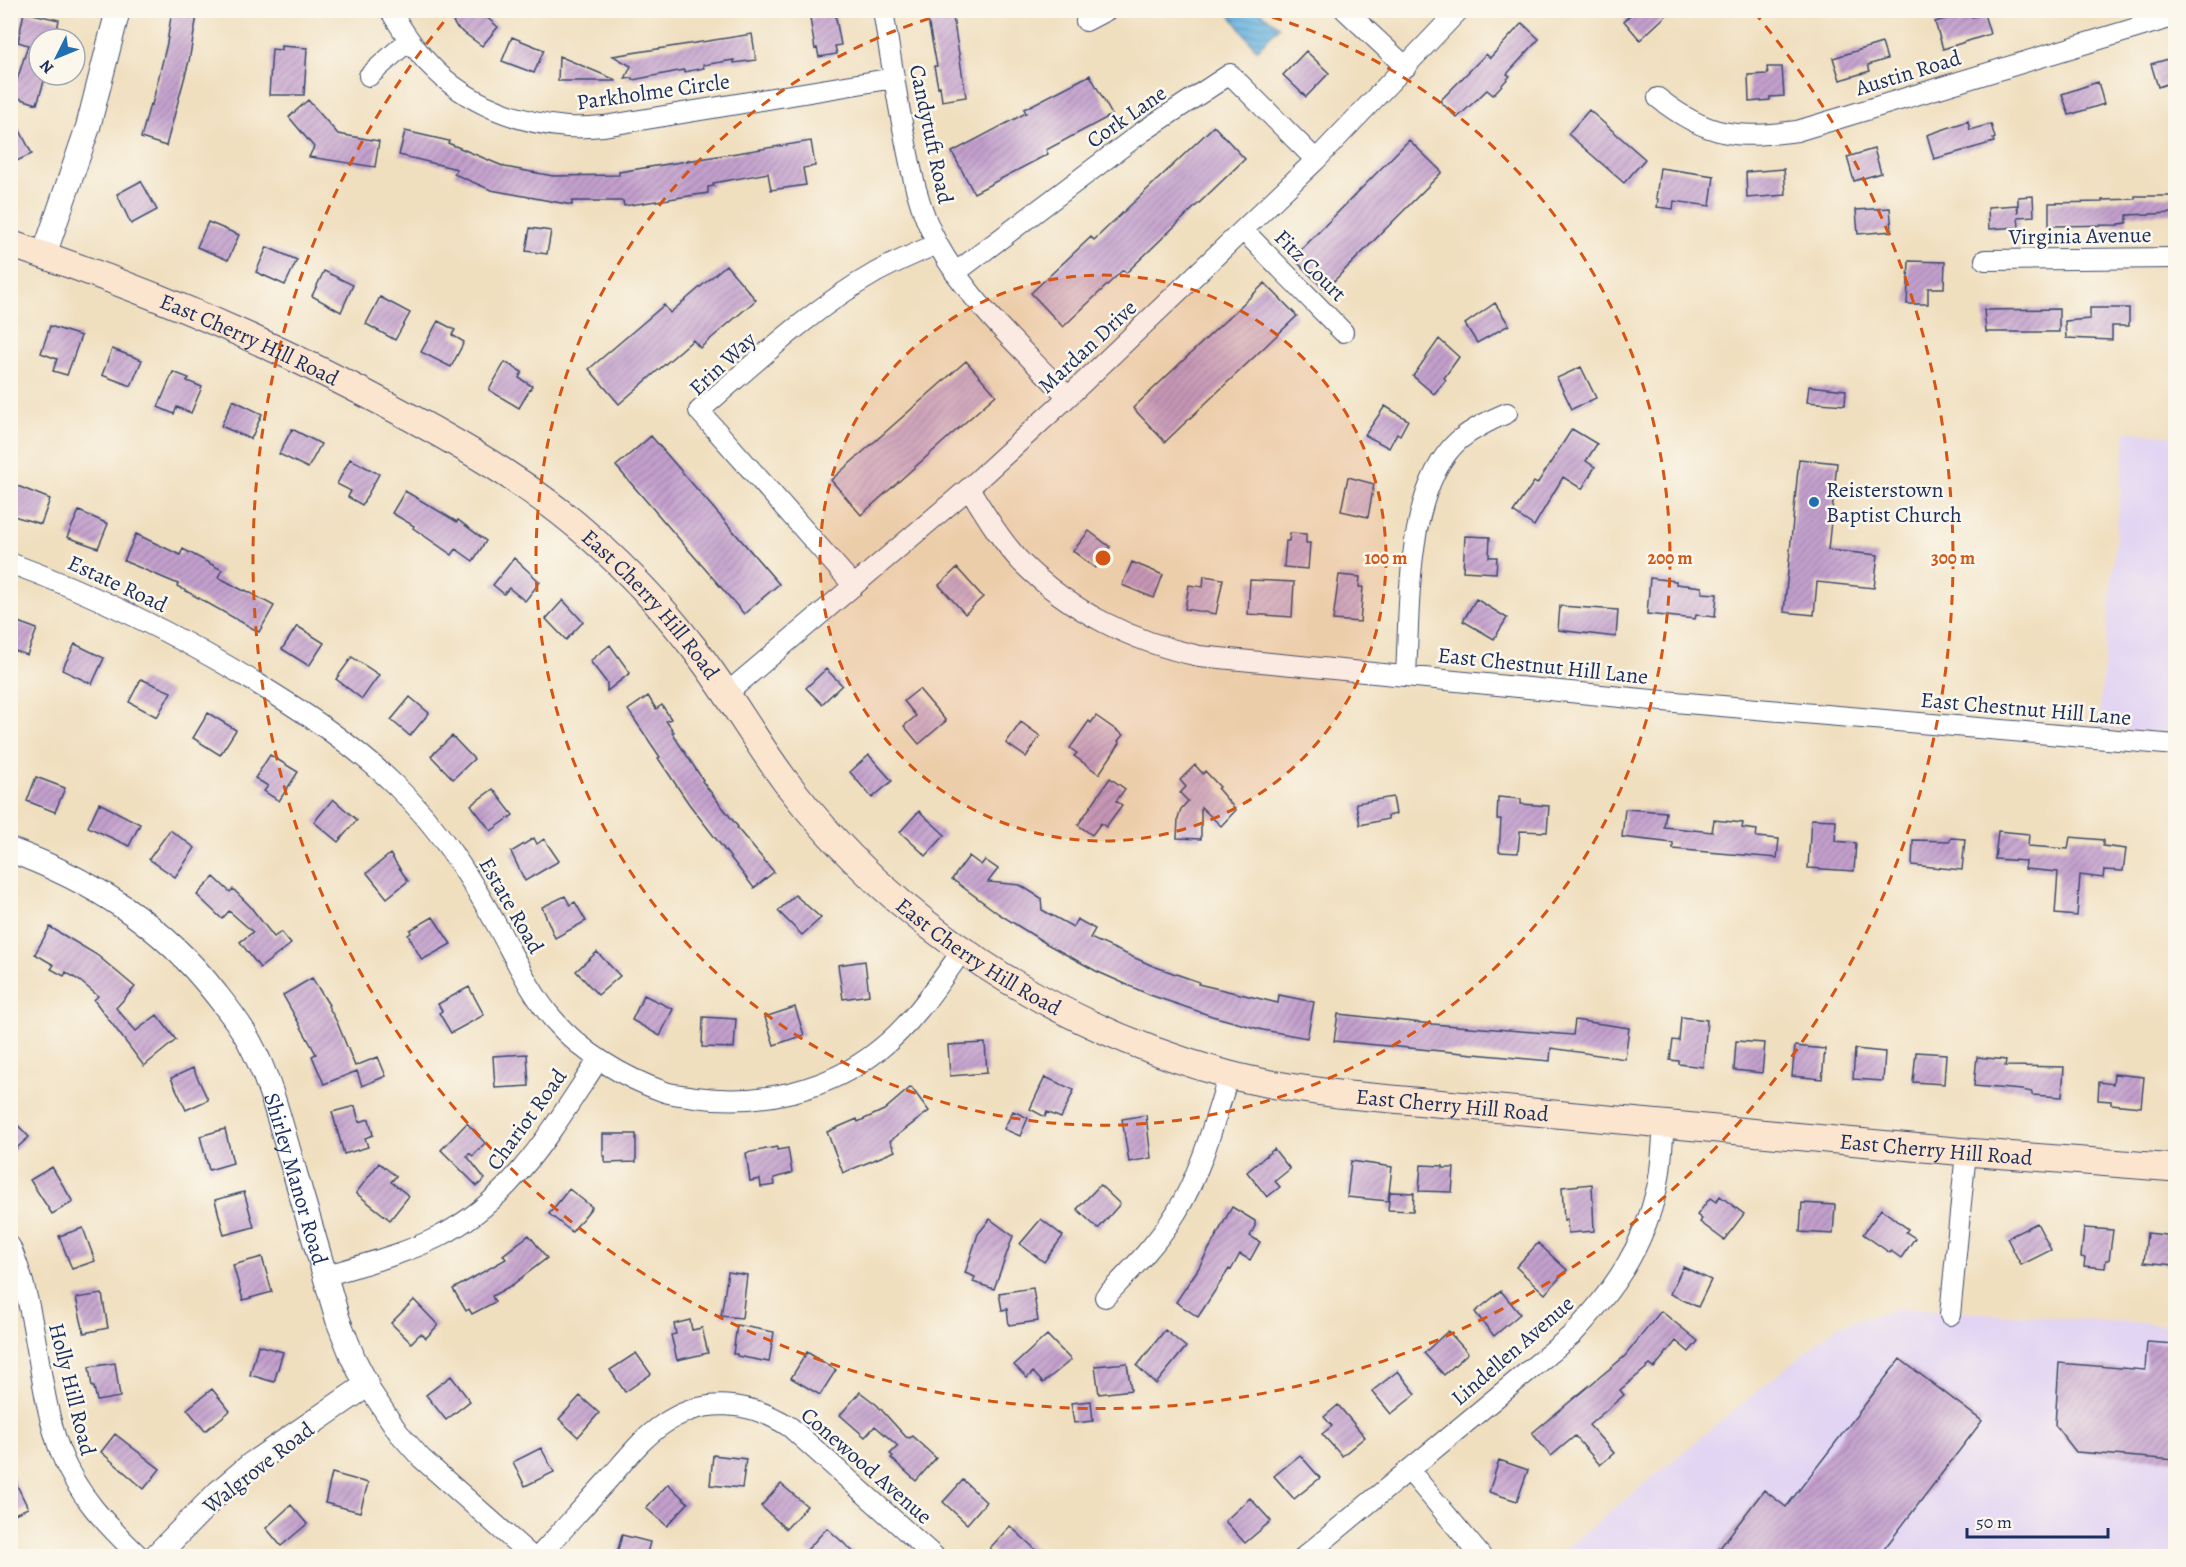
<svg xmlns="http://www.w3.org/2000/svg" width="2186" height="1567" font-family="Alegreya,serif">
<defs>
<pattern id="water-rules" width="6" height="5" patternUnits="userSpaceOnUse" patternTransform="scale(1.5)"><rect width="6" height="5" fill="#64b1de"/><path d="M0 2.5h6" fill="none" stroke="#5290b7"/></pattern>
<pattern id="building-hatch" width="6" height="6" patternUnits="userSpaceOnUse" patternTransform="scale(1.5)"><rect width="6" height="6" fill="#c4a0cd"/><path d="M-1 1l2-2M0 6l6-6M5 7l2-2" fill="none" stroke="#9e83aa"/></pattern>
</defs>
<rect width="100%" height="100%" fill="#fbf7ec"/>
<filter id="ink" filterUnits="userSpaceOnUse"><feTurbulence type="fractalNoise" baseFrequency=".0167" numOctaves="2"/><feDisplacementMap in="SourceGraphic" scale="12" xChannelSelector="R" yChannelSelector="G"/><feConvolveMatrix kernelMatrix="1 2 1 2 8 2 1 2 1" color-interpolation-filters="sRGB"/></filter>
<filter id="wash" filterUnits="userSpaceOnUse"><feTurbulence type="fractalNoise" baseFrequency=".008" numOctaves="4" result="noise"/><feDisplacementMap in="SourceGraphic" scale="24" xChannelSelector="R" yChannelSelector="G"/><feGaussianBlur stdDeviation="1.35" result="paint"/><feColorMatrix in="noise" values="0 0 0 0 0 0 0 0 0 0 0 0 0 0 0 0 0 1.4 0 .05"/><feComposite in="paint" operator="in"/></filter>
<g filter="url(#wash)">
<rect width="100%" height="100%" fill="#f0dfbf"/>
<path fill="#e2d4f3" d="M2126,431L2175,436V733L2098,728Z
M1899,1308L2175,1325V1556H1556L1837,1326Z"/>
<path fill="url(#water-rules)" stroke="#40709e" stroke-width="1.5" d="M1227,11H1258L1279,26L1257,50Z"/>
<g id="blocks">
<path fill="url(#building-hatch)" d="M172,10H198L189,61L166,146L141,138L150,104L152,105L167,43Z
M447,10H478L498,27L482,46L456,27Z
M1635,10H1672L1640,40L1624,21Z
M952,11L966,97L942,101L940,86L938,87L934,66H937L927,15Z
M1971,11L1972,17L1984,14L1990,34L1943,49L1935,22Z
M24,12L59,20L55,39H39V75H46L37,104L12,96L28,45L18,42Z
M835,13L841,45L835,46L837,54L819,57L817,48L815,49L810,18Z
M1522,23L1539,39L1507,74L1510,76L1493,95L1487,90L1457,118L1440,101L1486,54L1490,58Z
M752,34L756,60L734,63V60L703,65L704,68L684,72V70L633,80L632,78L625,79L631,66L613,56Z
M512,37L544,50L534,73L502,61Z
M1882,43L1887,59L1868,65L1870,71L1840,80L1833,58Z
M281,46L307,48L304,95H269L272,49L281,50Z
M1306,51L1329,73L1306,97L1283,75Z
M559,56L616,80V81H558Z
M2175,57V81L2158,87L2151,64Z
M1767,67H1782L1784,96L1770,97V100L1749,102L1748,75L1768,74Z
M1090,75L1112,115L1046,150L1048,154L974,193L952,152L1026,113L1024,109Z
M2098,82L2104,104L2069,115L2062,94Z
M308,100L338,134L379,141L375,167L309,157L314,147L289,117Z
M1589,110L1645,159L1624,183L1568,134Z
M10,111L32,154L10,164Z
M1968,121L1970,130L1991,124L1995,138L1993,139L1994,142L1934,159L1927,135Z
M1214,126L1245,159L1126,273L1123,270L1063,327L1031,293L1091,237L1094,240Z
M405,131L449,141L448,143L505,167L553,176L619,175V172L811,141L815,166L803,168L806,185L771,190L768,173L713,183L714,186L708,187V193L624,206L623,201H572V205L491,190L454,174L457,169L399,155Z
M1409,140L1442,172L1325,290L1293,258Z
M1874,149L1881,173L1854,181L1847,157Z
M1660,168L1714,176L1710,206L1674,201L1673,209L1657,207L1658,199L1656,198Z
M1784,169L1786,195L1747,198L1746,172Z
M141,181L157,210L131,224L117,194Z
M2033,196L2034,216L2018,217L2019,227L1989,229L1988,207L2017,205L2018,213V197Z
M2135,196H2173L2174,213L2127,215V223L2119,224V225L2049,226V203L2102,202V200L2135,199Z
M1890,208L1892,231L1858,234L1856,210Z
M208,222L239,235L228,260L197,247Z
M530,228L551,231L547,254L526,251Z
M267,247L297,260L285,285L256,272Z
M1909,261L1945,262L1944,288H1928V304H1907Z
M726,265L756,300L700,348L693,340L619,404L589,369L664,305L670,313Z
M324,271L353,285L341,312L312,296Z
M1265,283L1297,316L1165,442L1133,408Z
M380,297L410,313L395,340L366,324Z
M1495,303L1509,325L1477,343L1465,324Z
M2090,308H2129V326H2112V340L2066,338L2065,321L2090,319Z
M2059,309V332H1986L1984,310Z
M438,321L455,330L452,335L464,342L451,367L421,352Z
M50,326L81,336L67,375L53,371L57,359L41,353Z
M1439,339L1459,357L1444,378L1446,380L1434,394L1413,376Z
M112,349L142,360L131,386L102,375Z
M966,361L996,395L861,515L831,480Z
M505,362L522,372L519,378L532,386L519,408L489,390Z
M1581,367L1596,398L1572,409L1557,378Z
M173,372L189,378L187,381L202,387L191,413L177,407L174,414L158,407Z
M1809,386L1846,390L1845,405L1807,402Z
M233,400L262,414L251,439L221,426Z
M1385,406L1408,420L1400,435L1397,433L1389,448L1365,435Z
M292,429L321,444L308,468L279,454Z
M1572,429L1597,444L1586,461L1595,467L1582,489L1563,477L1534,526L1513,512L1534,482L1537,484Z
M651,436L779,584L744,614L616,466Z
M350,459L379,474L362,505L348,497L351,491L337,484Z
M1799,459L1837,463L1828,550L1878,555L1874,588L1817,582L1814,615L1784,612Z
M1348,477L1374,484L1368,517L1341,511Z
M10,483L50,499L41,524L10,515Z
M405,491L457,522L458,520L486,541L473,561L456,549L452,555L413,528L414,526L392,513Z
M79,511L108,524L98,548L67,537Z
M1089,531L1110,547L1095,568L1073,551Z
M1290,533L1306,534V543H1310L1308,569L1284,567L1286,541H1289Z
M136,534L180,555L183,549L222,570L218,577L244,591L245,590L274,606L259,632L177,586L178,584L124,561Z
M1465,536L1490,537L1489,557H1497L1496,573L1463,571Z
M514,558L540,582L525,601L509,588L504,594L493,585Z
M1132,562L1163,575L1154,598L1122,585Z
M957,568L983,597L965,614L939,585Z
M1339,575L1360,577L1359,587H1363L1360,622L1333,620Z
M1204,576L1223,579L1216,614L1185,609L1189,585L1203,587Z
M1650,578L1676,581V584L1702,587V593L1717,594L1715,617L1696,615L1695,619L1647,614Z
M1250,580L1294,582L1292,617L1248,614Z
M1476,599L1507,618L1494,639L1463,621Z
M563,600L583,622L566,640L546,619Z
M1560,606L1618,610L1616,637L1558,630Z
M10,619L37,629L27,655L10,649Z
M297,626L324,643L309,666L282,649Z
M75,644L104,658L92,684L62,670Z
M610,645L630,673L607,691V683L590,661Z
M352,657L379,675L362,699L336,679Z
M826,669L842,685L822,704L806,688Z
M141,679L171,692L157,717L129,702Z
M919,689L946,721L919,744L904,726L916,716L904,701Z
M648,696L656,709L662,705L671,719L666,721L674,732L672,733L703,780L702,781L738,827L737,828L774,872L754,888L689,804L658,758L660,757L628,710Z
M410,697L429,713L410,736L391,720Z
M208,713L236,730L220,755L193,738Z
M1096,716L1123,735L1118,741L1120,743L1099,774L1074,756L1077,753L1070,748L1089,721L1091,723Z
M1021,722L1040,736L1026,757L1006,743Z
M452,736L474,759L453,779L431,756Z
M270,755L298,772L279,801L264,791L268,786L255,778Z
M869,755L892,781L872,798L850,772Z
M1195,765L1203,774L1205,771L1220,787L1218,789L1236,810L1221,826L1201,807V839L1177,838L1178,819L1181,809L1188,801L1180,793L1186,787L1180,780Z
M36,777L65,788L55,812L27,801Z
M1110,778L1125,789L1116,801L1122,805L1106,827L1101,823L1092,835L1078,825Z
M493,789L513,815L491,831L471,805Z
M1393,797L1396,814L1388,816V819L1360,825L1356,803Z
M1498,797L1521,799V804L1549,806L1547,832L1520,831L1518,853L1499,852L1501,819H1497Z
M333,799L357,820L338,842L314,822Z
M99,803L140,824L129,846L88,827Z
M1625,809L1666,812L1664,827L1712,832L1714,820L1743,823L1742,828L1757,830L1756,837L1779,839L1777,858L1673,849V843L1622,837Z
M919,811L945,835L926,856L900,832Z
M1811,819L1836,820L1835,841L1856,843L1854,871L1808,868Z
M170,830L195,848L175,877L149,859Z
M1998,831L2029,834L2028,846L2068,849L2070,837L2103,840V846L2126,849L2123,871L2104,870L2103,878L2080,875L2077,916L2055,914L2058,872L2025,869L2026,861L1995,859Z
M534,838L537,844L544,839L559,861L525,881L511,852Z
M1951,838L1965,839L1962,870L1912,865L1913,840L1950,841Z
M390,854L408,881L387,898L367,873Z
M969,856L981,865L985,860L998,869L988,882L1020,885L1041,898L1042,910L1073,927L1077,919L1095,929L1090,938L1153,966L1199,982L1198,984L1278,1003L1279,995L1314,1002L1307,1038L1263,1030L1212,1016L1150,995L1096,971L1047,944L999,914L952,879Z
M214,877L230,892L233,889L249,905L274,937L281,932L291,944L260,968L240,942L253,932L229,911L222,919L197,895Z
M795,895L821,918L802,935L778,911Z
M565,896L570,905L575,902L586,921L555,938L542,907Z
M433,917L451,944L422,960L408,935L411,933L410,930Z
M50,927L97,955L135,987L116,1008L136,1031L157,1015L176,1040L144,1066L94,1000L98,996L80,981L66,972L64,976L51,969L54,965L35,954Z
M597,952L620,976L598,995L576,971Z
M865,961L869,995L843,999L838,965Z
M312,978L329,1005L328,1006L337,1022L355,1066L378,1057L386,1076L362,1086L357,1071L324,1084L312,1056L316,1054L283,995Z
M469,987L484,1015L451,1033L439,1013L442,1011L438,1004Z
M644,995L673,1009L660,1036L632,1020Z
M795,1007L804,1035L774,1045L765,1017Z
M1338,1014L1432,1024L1573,1035L1575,1020L1629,1028L1625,1059L1551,1048L1550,1061L1334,1041Z
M703,1017L736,1019L734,1048L702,1047Z
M1681,1017L1707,1020L1703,1067L1679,1064V1061L1670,1060L1673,1040L1679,1041Z
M1736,1041L1765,1043L1762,1073L1734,1070Z
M985,1043L987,1073L950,1076L948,1045Z
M1795,1046L1825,1049L1822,1079L1792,1076Z
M1855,1049L1885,1052L1883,1081L1853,1079Z
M1916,1052L1946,1054L1944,1084L1913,1082Z
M527,1054L529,1086L495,1088L493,1056Z
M1977,1057L2006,1060L2005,1066L2064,1067L2062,1097L2032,1095V1092L2022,1090L1974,1086Z
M193,1068L208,1100L186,1110L171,1078Z
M2114,1074L2144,1077L2141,1107L2111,1104V1101L2098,1100L2099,1082L2113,1084Z
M1045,1077L1074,1090L1061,1118L1047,1112L1045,1117L1030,1109Z
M911,1087L929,1111L890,1141L895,1151L843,1173L827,1132L857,1119L858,1122L884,1110Z
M355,1106L359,1122L369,1119L373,1135L365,1138L368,1147L344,1154L332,1112Z
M1013,1111L1028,1118L1020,1136L1004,1129Z
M1146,1115L1151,1158L1129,1162L1122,1119Z
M10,1117L29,1137L10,1154Z
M467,1123L485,1143L473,1156L469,1153L467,1156L485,1179L477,1186L441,1150Z
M225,1129L233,1163L209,1170L200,1136Z
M603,1134H636V1162L605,1163V1156H603Z
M777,1147V1150L788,1148L792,1173L774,1178L775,1185L761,1187L760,1179L750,1181L746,1153Z
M1274,1149L1290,1169L1275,1181L1280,1187L1267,1197L1247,1172Z
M1351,1161L1392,1167L1388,1201L1347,1197Z
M379,1163L396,1176L391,1182L409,1196L390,1220L356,1193Z
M1421,1165L1443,1166V1168H1454L1452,1192L1419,1191Z
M52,1167L73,1202L52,1214L30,1180Z
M1592,1184L1594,1231L1568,1233L1567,1219L1564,1220L1562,1187Z
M1100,1185L1120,1204L1098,1229L1077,1209Z
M569,1189L592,1207L572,1232L549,1214Z
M244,1192L254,1227L224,1235L215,1200Z
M1390,1192L1414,1193L1413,1211L1388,1210Z
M1720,1196L1744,1214L1724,1240L1700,1222L1702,1219L1697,1215L1710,1198L1716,1202Z
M1802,1203L1835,1205L1833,1234L1800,1232Z
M1232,1207L1255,1221V1226L1250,1236L1260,1242L1250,1260L1240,1254L1231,1270L1229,1269L1198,1317L1176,1302L1198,1269Z
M1881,1209L1908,1229L1906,1232L1915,1238L1901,1258L1891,1251L1890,1253L1863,1234Z
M990,1219L1013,1236L994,1289L973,1282L975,1277L965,1273L978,1234Z
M1041,1219L1063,1236L1044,1262L1020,1244Z
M2037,1223L2051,1250L2021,1265L2007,1238Z
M83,1228L95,1261L72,1269L59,1236Z
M2084,1228L2113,1230L2109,1260H2106L2105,1268L2084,1266L2085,1258L2081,1257Z
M2147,1233L2175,1236L2174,1265L2144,1262Z
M529,1235L547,1258L512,1285L492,1296L495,1302L472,1314L469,1309L466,1311L453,1289L506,1259L503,1255Z
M1538,1243L1567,1270L1545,1294L1516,1267Z
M262,1257L272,1292L243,1300L233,1265Z
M1683,1267L1711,1280L1698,1307L1670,1294Z
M728,1272L747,1275L742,1318L721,1316Z
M1033,1288L1038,1321L1009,1325L1007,1309L1002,1310L999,1293Z
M1501,1291L1520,1314L1494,1336L1475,1312Z
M102,1294L108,1328L84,1333L76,1298Z
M414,1300L438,1325L426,1338L421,1333L411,1343L391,1323Z
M1661,1311L1698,1341L1689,1352L1676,1341L1654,1368L1650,1365L1620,1390L1624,1395L1589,1425L1614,1453L1600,1465L1575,1436L1551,1456L1532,1433L1625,1356Z
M690,1320L692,1330L702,1328L708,1353L677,1360L671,1335L676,1334L674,1324Z
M737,1325L774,1332L769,1362L737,1356V1354H733Z
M1165,1330L1186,1347L1156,1384L1137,1366Z
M1448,1331L1468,1353L1444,1375L1424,1353Z
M1047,1335L1071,1360L1043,1383L1033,1372L1027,1378L1014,1365Z
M2147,1342L2175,1344V1460L2076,1452L2055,1425L2059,1363L2145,1370Z
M258,1345L283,1352L274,1382L250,1375Z
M807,1352L836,1370L820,1395L791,1378Z
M636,1353L651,1374L625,1392L610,1370Z
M1900,1359L1982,1421L1878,1557H1713L1764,1490L1786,1507Z
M115,1363L120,1397L97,1401L94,1387H92L89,1367Z
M1127,1363L1131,1390L1099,1394L1095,1366Z
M1398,1371L1416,1394L1391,1414L1372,1391Z
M451,1376L470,1401L446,1420L426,1395Z
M212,1389L230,1411L205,1431L187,1409Z
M860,1392L877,1405L906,1437L910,1438L912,1436L936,1458L916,1481L891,1458L893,1456L890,1454L898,1446L875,1426L865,1437L840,1415Z
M580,1396L599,1413L578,1437L559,1419Z
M1091,1401L1093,1421L1074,1423L1071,1403Z
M1338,1405L1365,1437L1342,1456L1322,1434L1332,1426L1324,1417Z
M115,1434L160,1469L144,1489L101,1452Z
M541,1448L554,1472L525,1486L513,1462Z
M713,1455L746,1459L742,1488L710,1485Z
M1300,1455L1320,1478L1294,1499L1274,1476Z
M1499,1460L1528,1470L1517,1501L1489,1492Z
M10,1471L28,1508L10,1516Z
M332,1473L368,1483L360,1512L325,1503Z
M963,1480L986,1502L967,1524L943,1502Z
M668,1484L688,1503L667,1526L646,1508Z
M781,1484L807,1506L786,1529L761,1506Z
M1250,1498L1271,1521L1245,1543L1225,1521Z
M291,1505L307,1524L281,1546L266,1528Z
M1010,1526L1035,1549L1028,1557H999L990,1548Z
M827,1528L859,1557H815L807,1550Z
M622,1535L650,1542L646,1557H616Z"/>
</g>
</g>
<g filter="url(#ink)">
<use href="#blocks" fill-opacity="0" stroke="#3b496d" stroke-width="1.5"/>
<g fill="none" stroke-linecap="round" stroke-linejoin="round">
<g stroke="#3b496d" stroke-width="22">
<path id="minor" d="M390,10C402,30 415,50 431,66C466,103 518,123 567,127C579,128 592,127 604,126L894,78
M883,10C889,48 895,86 902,123C910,165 917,207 938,245C970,303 1023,350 1068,397
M1345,10L1406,67
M1086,21L1107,10
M369,76L409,40
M1658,98C1707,137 1737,139 1797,131L2176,16
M1244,231L1343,332
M1985,260L2176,258
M955,273L1142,132L1230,74L1316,160
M969,488C985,514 1001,541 1022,563C1070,611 1133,642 1199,656L1652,700L2176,745
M10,563C97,595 179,636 258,684C307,714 355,746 396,786C438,826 468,874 496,924C514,956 529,991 553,1019C581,1052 624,1078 665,1092C674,1095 685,1095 695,1097C759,1106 829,1091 880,1049C914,1022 937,986 962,951
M854,586L699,411C755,363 810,310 875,273C895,262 916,253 937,244
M1406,675C1410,607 1405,488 1459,440C1474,428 1490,420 1507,413
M726,694L969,488L1068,397L1316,160L1459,10
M10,1246C39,1311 36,1385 60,1451C76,1494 107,1525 139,1556
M325,1276C363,1264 402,1255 438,1237C513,1200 554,1126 599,1059
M1105,1297C1130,1271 1157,1244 1176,1213C1202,1171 1214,1121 1229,1075
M1950,1315L1966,1152
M367,1385L398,1432L421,1458L531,1556
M1409,1470L1481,1556
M539,1556C562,1531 584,1506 607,1481C624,1462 640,1440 662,1425C703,1396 750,1401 790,1427L934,1556
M1305,1556L1573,1334C1614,1289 1643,1249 1657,1188C1662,1167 1662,1145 1664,1124"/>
</g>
<g stroke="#3b496d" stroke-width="26">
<g id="tertiary">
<path d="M44,255L88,127L118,10"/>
<path id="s1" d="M10,850C93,881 162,924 216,994C228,1009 241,1025 250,1043C270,1080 280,1122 292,1163C307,1215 323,1268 338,1320L353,1358L367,1385L252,1464L218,1493L156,1556"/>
</g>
</g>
<g stroke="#3b496d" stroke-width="29">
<g id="secondary">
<path id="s2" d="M10,244C148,289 279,346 406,415C470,450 534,487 589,536C625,568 659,603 689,642C725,686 752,737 786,782C895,925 1054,1026 1226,1074C1263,1084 1301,1089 1338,1094L1966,1152L2176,1168"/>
</g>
</g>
<use href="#minor" stroke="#fff" stroke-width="20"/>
<use href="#tertiary" stroke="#fff" stroke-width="24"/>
<use href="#secondary" stroke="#fce5cf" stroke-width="27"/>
</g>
</g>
<circle cx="1103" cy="558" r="283" fill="#d45514" fill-opacity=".12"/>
<g fill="none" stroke="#d45514" stroke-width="3" stroke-dasharray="10 8">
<circle cx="1103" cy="558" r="283"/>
<path d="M1255 12A567 567 0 1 1 951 12"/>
<path d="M1754 12A850 850 0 1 1 452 12"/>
</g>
<circle fill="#1f6fb2" stroke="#fbf7ec" stroke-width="2" cx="1814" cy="502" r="6"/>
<g text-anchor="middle" stroke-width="5" stroke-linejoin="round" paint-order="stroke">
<g font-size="22" fill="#1b2f5e" stroke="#fbf7ec">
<text transform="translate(1908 72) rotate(-17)" y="8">Austin Road</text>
<text transform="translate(653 91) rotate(-8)" y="8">Parkholme Circle</text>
<text transform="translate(1126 116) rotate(-35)" y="8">Cork Lane</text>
<text transform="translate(932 134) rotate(78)" y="8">Candytuft Road</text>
<text transform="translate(2080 235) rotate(-1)" y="8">Virginia Avenue</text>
<text transform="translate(1311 265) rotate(45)" y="8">Fitz Court</text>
<text dy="8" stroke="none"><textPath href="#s2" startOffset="258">East Cherry Hill Road</textPath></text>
<text transform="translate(1087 346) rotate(-43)" y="8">Mardan Drive</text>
<text transform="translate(722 363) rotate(-43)" y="8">Erin Way</text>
<text transform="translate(118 583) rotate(25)" y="8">Estate Road</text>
<text dy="8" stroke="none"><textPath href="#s2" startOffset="744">East Cherry Hill Road</textPath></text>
<text transform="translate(1543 665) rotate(6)" y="8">East Chestnut Hill Lane</text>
<text transform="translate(2026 708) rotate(5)" y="8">East Chestnut Hill Lane</text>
<text transform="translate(512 905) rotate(60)" y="8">Estate Road</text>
<text dy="8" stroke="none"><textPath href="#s2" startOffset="1230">East Cherry Hill Road</textPath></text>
<text dy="8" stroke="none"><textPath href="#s2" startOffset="1734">East Cherry Hill Road</textPath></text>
<text transform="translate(526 1119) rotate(-54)" y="8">Chariot Road</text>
<text dy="8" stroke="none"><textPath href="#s2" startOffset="2220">East Cherry Hill Road</textPath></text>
<text dy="8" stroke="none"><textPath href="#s1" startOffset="458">Shirley Manor Road</textPath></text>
<text transform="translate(1512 1350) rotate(-41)" y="8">Lindellen Avenue</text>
<text transform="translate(73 1389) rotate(76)" y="8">Holly Hill Road</text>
<text transform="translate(867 1465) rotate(41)" y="8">Conewood Avenue</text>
<text transform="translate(258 1467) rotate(-38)" y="8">Walgrove Road</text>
</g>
<g font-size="22" fill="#1b2f5e" stroke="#fbf7ec" text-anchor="start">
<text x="1826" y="497">Reisterstown<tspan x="1826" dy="25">Baptist Church</tspan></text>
</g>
</g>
<circle cx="1103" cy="558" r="9" fill="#d45514" stroke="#fbf7ec" stroke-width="3"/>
<g font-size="18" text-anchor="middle" font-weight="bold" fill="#d45514" stroke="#fbf7ec" stroke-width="5" stroke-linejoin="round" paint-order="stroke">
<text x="1386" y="564">100 m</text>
<text x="1670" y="564">200 m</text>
<text x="1953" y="564">300 m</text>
</g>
<rect width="2186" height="1567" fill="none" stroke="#fbf7ec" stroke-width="36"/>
<g transform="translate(57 57) rotate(227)"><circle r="28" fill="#fbf7ec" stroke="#a1a7b3" stroke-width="1.5"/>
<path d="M0-4.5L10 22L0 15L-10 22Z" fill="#1f6fb2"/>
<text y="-9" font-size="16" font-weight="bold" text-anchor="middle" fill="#1b2f5e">N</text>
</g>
<path d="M1967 1528v9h141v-9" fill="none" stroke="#1b2f5e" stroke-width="3"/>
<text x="1976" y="1528" font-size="18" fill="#1b2f5e" stroke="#fbf7ec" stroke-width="4.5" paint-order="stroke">50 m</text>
</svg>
